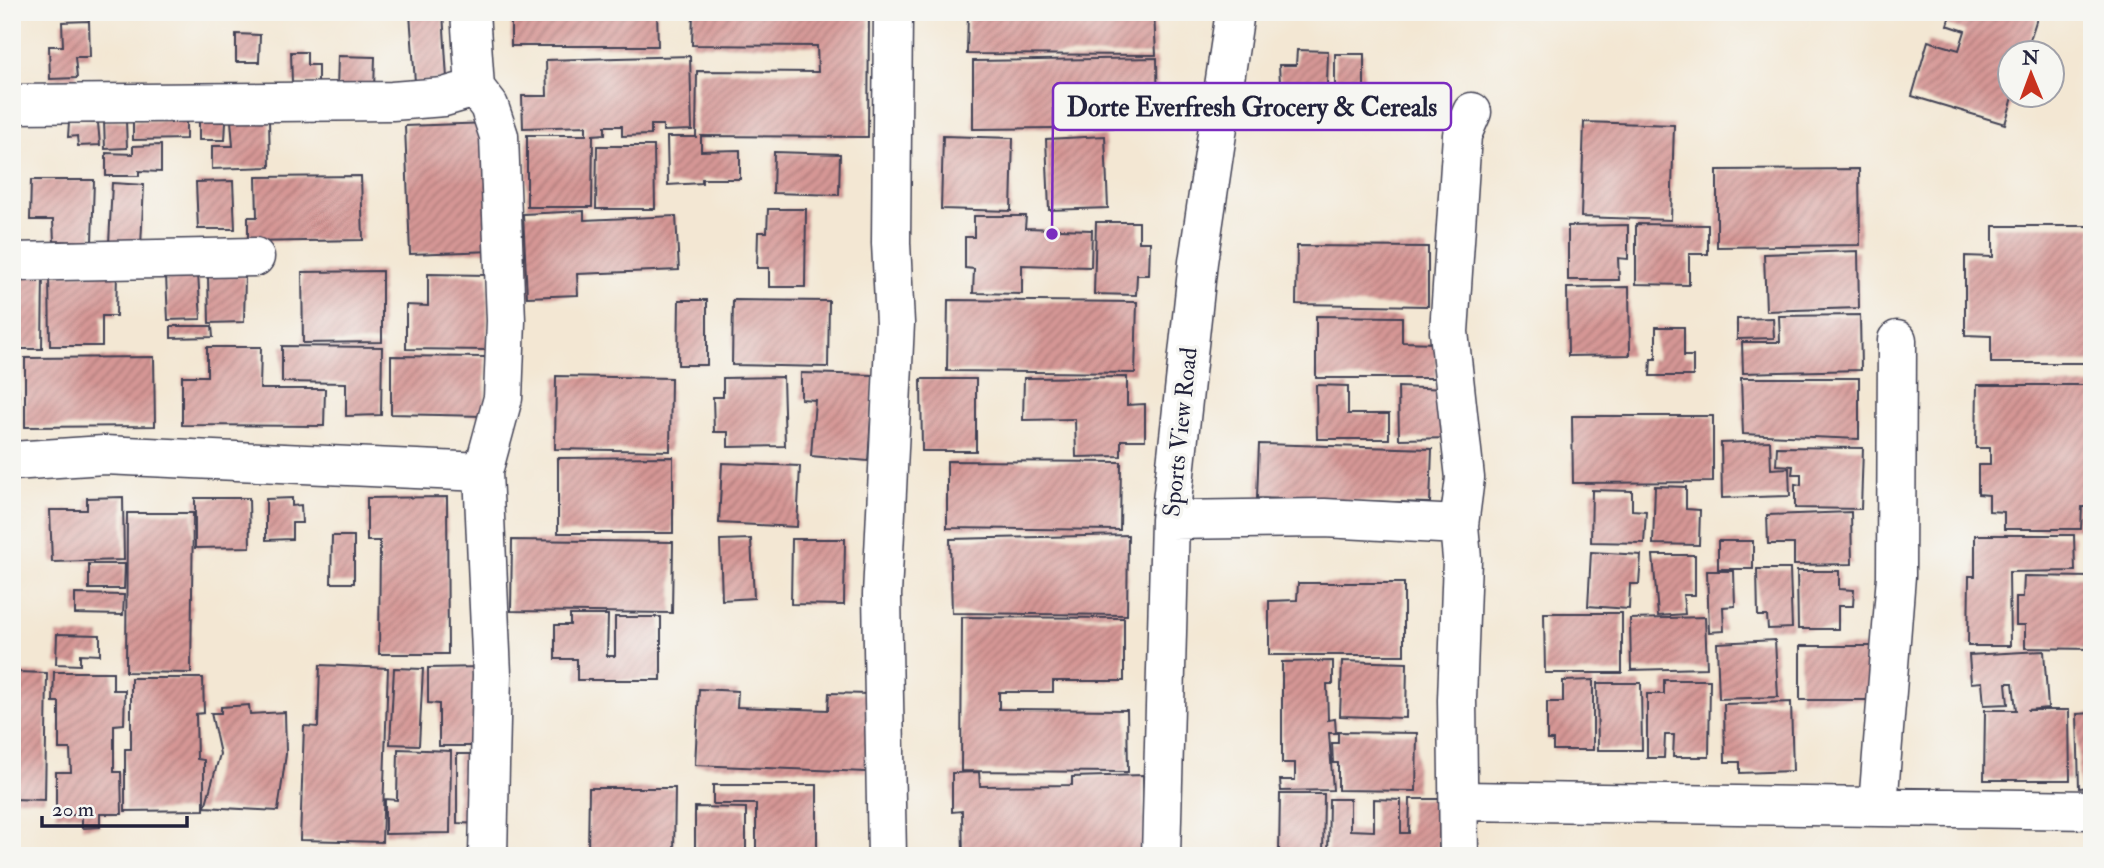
<svg xmlns="http://www.w3.org/2000/svg" width="2104" height="868" font-family="'IM FELL Double Pica',serif">
<defs>
<pattern id="building-hatch" width="6" height="6" patternUnits="userSpaceOnUse" patternTransform="scale(1.75)"><rect width="6" height="6" fill="#d69795"/><path d="M-1 1l2-2M0 6l6-6M5 7l2-2" fill="none" stroke="#ad7b7b"/></pattern>
</defs>
<rect width="100%" height="100%" fill="#f6f6f2"/>
<filter id="ink" filterUnits="userSpaceOnUse"><feTurbulence type="fractalNoise" baseFrequency=".0143" numOctaves="2"/><feDisplacementMap in="SourceGraphic" scale="14" xChannelSelector="R" yChannelSelector="G"/><feConvolveMatrix kernelMatrix="1 2 1 2 8 2 1 2 1" color-interpolation-filters="sRGB"/></filter>
<filter id="wash" filterUnits="userSpaceOnUse"><feTurbulence type="fractalNoise" baseFrequency=".00686" numOctaves="4" result="noise"/><feDisplacementMap in="SourceGraphic" scale="28" xChannelSelector="R" yChannelSelector="G"/><feGaussianBlur stdDeviation="1.57" result="paint"/><feColorMatrix in="noise" values="0 0 0 0 0 0 0 0 0 0 0 0 0 0 0 0 0 1.4 0 .05"/><feComposite in="paint" operator="in"/></filter>
<g filter="url(#wash)">
<rect width="100%" height="100%" fill="#f3e7d3"/>
<g id="blocks">
<path fill="url(#building-hatch)" d="M443,12L447,79L415,82L410,14Z
M511,12H657L658,46H511Z
M693,12H869L868,137L701,136V151L740,150V179H702V183L668,185L667,137H696L697,71L818,72L817,46L692,45Z
M968,12H1154L1156,55L967,54Z
M1951,12H2039L2026,52H2010V94H2014L2005,124L1912,96L1928,41L1959,50L1965,31L1947,25Z
M89,21L90,57H75L77,78L50,79L49,46H63L62,22Z
M236,34L260,35L259,62H236Z
M1297,50L1328,51L1327,85L1280,83L1279,65H1296Z
M291,52H307V65H318V83H292Z
M1335,54H1364V88H1335Z
M338,56L375,57L374,90H337Z
M690,56L692,130L663,131V125H651V135L622,136V126H605V134L593,135L592,207H527V135H586V126L523,128L522,96H547L546,60Z
M1157,58L1158,127L973,129V61Z
M269,119L270,167L212,169V146H233L231,120Z
M186,120V139L133,140V121Z
M104,121H126L127,148L105,149Z
M199,121L226,122L225,140H199Z
M69,122L98,123L100,145L78,146L77,136L68,137Z
M1584,122L1674,125L1671,220L1581,217Z
M489,123L493,251L410,254L405,126Z
M943,136L1013,138L1011,211L941,209Z
M1105,136L1108,208L1049,210L1046,139Z
M161,145V172L139,171V176H106V153L133,154V146Z
M597,146H654L655,209H596Z
M774,152L840,154L839,195L773,193Z
M1859,169L1860,245L1717,247V170Z
M361,176L363,240L248,242V217H257L256,177Z
M31,180H94L92,242L54,241L53,220H30Z
M233,181L235,229H198L196,182Z
M112,183L144,185L141,246L109,244Z
M768,209H806L805,287H769V268H757L758,232H767Z
M584,211V220L676,216L679,270L577,274L578,295L527,297L523,214Z
M974,216H1026L1025,228L1092,230L1091,267L1022,265V294L973,293L974,269L965,268V237H974Z
M1096,222H1139V242H1150L1149,275H1137L1136,295L1094,294Z
M1636,224L1708,225V254H1689V285L1636,284Z
M1628,225V259L1618,258L1619,280H1568V226Z
M1993,226H2092V363H1991V336L1965,335V256L1993,257Z
M1297,246L1428,247V306L1296,304Z
M1858,251L1859,308L1766,311L1764,254Z
M382,271V342L303,343L302,272Z
M117,273L116,316H102V346H50L49,274Z
M12,274L43,275L42,349H12Z
M198,274L201,319L168,320L166,276Z
M428,274L488,275L487,350L406,349V305L428,306Z
M208,276H245L244,322L209,323Z
M1629,287L1630,355L1568,356L1567,288Z
M679,300H707V365H678Z
M733,300L829,301L828,367L732,365Z
M948,300L1137,302L1135,373L947,371Z
M1860,315L1861,370L1743,373L1742,342H1780L1779,316Z
M1316,316L1402,317V342L1436,343V378H1316Z
M1773,318L1774,338L1737,339V319Z
M171,326H212L213,337L171,338Z
M1656,327H1684V356H1693V376H1650L1651,359H1656Z
M282,346L382,347L381,415L346,416V383L282,382Z
M207,347H261L260,389H325L324,426L182,425V376H207Z
M12,351H17L19,419H12Z
M391,356L485,357V416L391,414Z
M154,357L155,426L25,427V358Z
M801,373L874,375L868,461L811,456L815,400L801,399Z
M556,376L671,378L670,451L555,449Z
M783,377L785,446L728,447V432H714L713,397H723V378Z
M1127,377V405L1145,404V440H1121V456L1076,457L1075,419L1023,420L1024,378Z
M1741,378H1859V439L1743,434Z
M921,379H976V451H922Z
M1316,385L1348,386V414H1389V439H1317Z
M1977,385H2092V507H2082L2081,529H2004V512L1989,511V495L1978,494V465H1990V448H1976Z
M1398,387L1448,389L1452,438L1399,439Z
M1572,416H1713V482L1573,483Z
M1770,441L1771,469L1789,468L1790,496L1722,498L1721,443Z
M1259,444L1432,449L1430,503L1257,498Z
M1777,447L1863,448L1861,509L1795,508V484L1801,485V474H1792L1793,466L1776,465Z
M673,457V533H558V458Z
M947,461L1121,462L1120,530L947,528Z
M722,463L800,466L797,527L719,523Z
M1655,486L1686,487V509L1700,510L1699,545L1653,544Z
M1592,490L1632,491V510L1646,511L1644,543L1591,542Z
M123,497L124,560L52,562L50,510H87V498Z
M447,497L448,654H379L380,541H367V498Z
M195,498H249L250,547L195,548Z
M292,498V506L301,505L302,523H292V539L266,540V499Z
M1851,512L1852,564L1794,565V544H1768L1767,515Z
M127,513H193L191,673L126,672Z
M1128,535L1127,615L952,613L950,539Z
M1975,535H2074L2075,571L2009,572L2010,646H1968L1969,576H1975Z
M332,536H354V583H331Z
M751,539L754,598L722,600L720,540Z
M792,539H845L844,605L791,604Z
M512,540L673,542L672,613L511,611Z
M1718,541H1753V569H1718Z
M1591,552L1641,555L1639,584H1630L1629,609L1588,606Z
M1653,555H1695V595H1683L1685,614L1658,616Z
M89,564H125L124,589H89Z
M1757,569H1790L1792,628L1768,629L1767,616H1758Z
M1707,571H1734L1735,606L1723,607L1724,631L1709,632Z
M1797,571H1839V589L1854,590L1853,606H1838V629H1798Z
M2024,576L2092,577V649L2025,648V625H2016V597H2023Z
M1298,583H1404V655H1269V601L1297,600Z
M75,594L124,595L123,615L75,614Z
M1544,613H1622V673H1545Z
M570,615H608L607,656H615V617H661V680H577V659H555V625H570Z
M962,617L1124,618V681H1053V692H999V709L1127,710L1128,772L961,771Z
M1705,617L1707,668L1631,670L1630,619Z
M57,634L100,635V655L80,654V665L56,664Z
M1775,640L1778,697L1719,699L1717,643Z
M1800,646H1880V700H1800Z
M2044,651L2048,708L2027,710H2069L2070,780H1984L1985,710H2016L2013,683H2006L2008,704L1984,705L1982,682L1971,683L1969,655Z
M1333,661V684H1327L1328,720L1335,719L1336,733H1329L1333,790L1281,791L1280,780H1295V763H1282V662Z
M1342,661L1407,663L1406,718L1340,716Z
M320,665L388,668L382,842L300,840L304,726L318,727Z
M482,667L474,746H439V704L428,703V668Z
M394,668L423,669L419,745L390,744Z
M16,672L47,673L45,800L12,799V689H16Z
M54,672H113V690H125L124,724L114,725V772H121L122,814H100V827L82,828V815H56V772H71L70,749H59V702H53Z
M131,678H203L204,713L196,714L197,759L204,760V810L125,811V749H131Z
M1593,680V750H1553V740H1547V702H1563V681Z
M1664,680H1710L1709,757H1673L1674,735H1665L1664,758H1647V694H1664Z
M1597,683H1641L1642,750H1598Z
M699,689L738,691L737,707L828,710L829,693L869,694L866,772L695,765Z
M1791,702L1793,771L1740,773V762H1725L1724,704Z
M249,705L250,714L285,712L286,754L278,811L205,807L220,754L211,713H221V707Z
M2092,713V787L2079,788L2077,714Z
M1338,732L1417,733L1416,791L1338,790V763H1333L1332,743H1338Z
M398,749L451,751L450,833L385,834V799L397,800Z
M457,754H486V824L457,823Z
M979,772L980,786L1072,785V777L1143,775L1145,856H963L962,811L952,812V773Z
M713,785H817V854H756V804H713Z
M589,788H675L674,854L588,853Z
M1280,794H1324L1323,856H1279Z
M1329,799H1350V830L1374,831V799L1401,800V833H1409L1410,799H1440L1439,856H1328Z
M695,807L746,808V854L695,853Z"/>
</g>
</g>
<g filter="url(#ink)">
<use href="#blocks" fill-opacity="0" stroke="#414052" stroke-width="2"/>
<g fill="none" stroke-linecap="round" stroke-linejoin="round">
<g stroke="#414052" stroke-width="41">
<path id="street" d="M470,12L475,88L489,106L499,136L506,321L503,398L483,472L492,674L488,856
M12,104L392,101L444,97L475,88
M12,262L255,257
M12,461L104,455L483,472
M1170,520L1324,518L1459,525L1462,559L1457,700L1459,856
M1459,525L1465,478L1449,332L1462,135L1472,112
M1460,801L2092,810
M1878,806L1896,576L1897,340
M887,856L882,595L895,323L891,243L893,12
M1161,856L1170,520L1198,262L1235,12"/>
</g>
<use href="#street" stroke="#fff" stroke-width="38"/>
</g>
</g>
<g text-anchor="middle" stroke-width="7" stroke-linejoin="round" paint-order="stroke">
<g font-size="24" fill="#22223b" stroke="#f6f6f2">
<text transform="translate(1180 432) rotate(-84)" y="8">Sports View Road</text>
</g>
</g>
<path fill="none" stroke="#7b2cbf" stroke-width="2.5" d="M1052 234L1053 107"/>
<circle fill="#7b2cbf" stroke="#f6f6f2" stroke-width="2.5" cx="1052" cy="234" r="7"/>
<rect fill="#f6f6f2" stroke="#7b2cbf" stroke-width="2.5" x="1053" y="83" width="398" height="47" rx="7"/>
<g font-size="26" text-anchor="middle" font-weight="bold" fill="#22223b">
<text x="1252" y="116">Dorte Everfresh Grocery &amp; Cereals</text>
</g>
<rect width="2104" height="868" fill="none" stroke="#f6f6f2" stroke-width="42"/>
<g transform="translate(2031 74) rotate(359)"><circle r="33" fill="#f6f6f2" stroke="#a1a1a9" stroke-width="2"/>
<path d="M0-5L12 26L0 18L-12 26Z" fill="#c8321e"/>
<text y="-10" font-size="19" font-weight="bold" text-anchor="middle" fill="#22223b">N</text>
</g>
<path d="M42 816v10h145v-10" fill="none" stroke="#22223b" stroke-width="3.5"/>
<text x="52" y="816" font-size="21" fill="#22223b" stroke="#f6f6f2" stroke-width="5" paint-order="stroke">20 m</text>
</svg>
